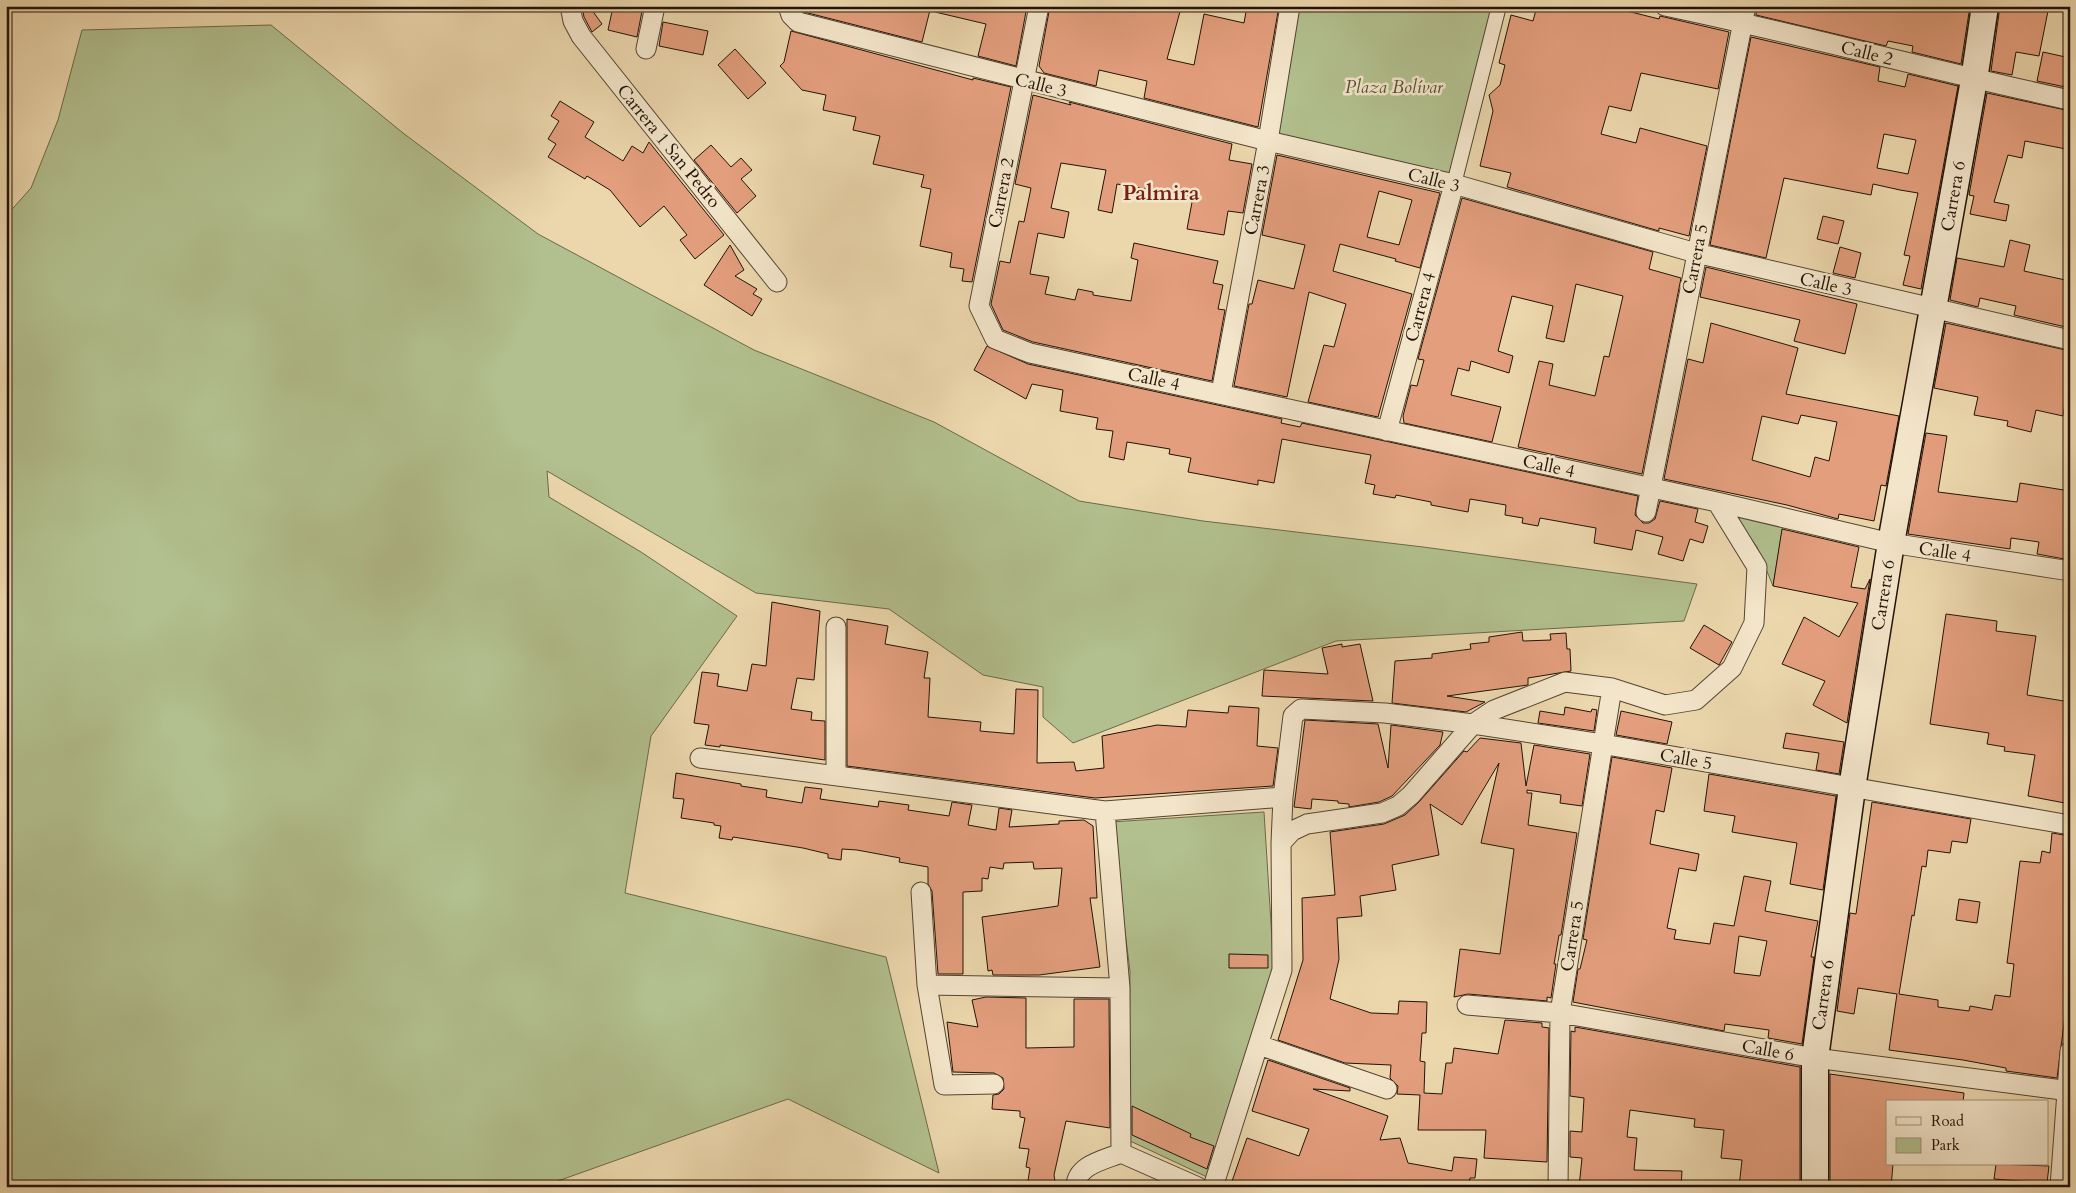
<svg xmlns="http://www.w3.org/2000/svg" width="2076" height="1193" font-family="Cardo,serif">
<rect width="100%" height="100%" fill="#ecd7ad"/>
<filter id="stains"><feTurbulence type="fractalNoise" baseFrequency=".004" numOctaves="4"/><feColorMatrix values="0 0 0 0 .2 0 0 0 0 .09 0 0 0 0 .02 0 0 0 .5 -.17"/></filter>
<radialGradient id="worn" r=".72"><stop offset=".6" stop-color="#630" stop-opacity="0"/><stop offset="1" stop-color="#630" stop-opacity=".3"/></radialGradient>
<path fill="#b2bf8e" stroke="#6a694a" d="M1290,6H1499L1454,184L1268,141Z
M271,25L403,133L538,234L754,350L934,422L1079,501L1203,521L1423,547L1697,584L1684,621L1336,641L1073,743L1043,717V687L983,675L889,609L756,593L547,471L549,497L641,552L737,616L651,736L625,893L886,957L939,1173L788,1099L541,1187H6V216L31,188L58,120L82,30Z
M1733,514L1783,526L1773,586L1757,547Z
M1264,812L1274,971L1207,1177L1128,1140L1130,971L1111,822Z"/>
<path fill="#e39e7d" stroke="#221306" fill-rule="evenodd" d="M582,6H589L602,24L592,32L584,17Z
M620,6H643L637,37L608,30L613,7L620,8Z
M800,6H931L922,42L804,12Z
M936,6H1027L1016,66L978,56L986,24L935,12Z
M1050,6L1181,8L1167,59L1194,65L1204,14L1244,23L1247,6H1279L1258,127L1144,98L1147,81L1099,70L1096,86L1044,73L1039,66Z
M1537,6H1607L1659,19L1660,16L1729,32L1718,89L1641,73L1631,111L1609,106L1601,134L1636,143L1640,128L1707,146L1689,236L1659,228V231L1507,187L1511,173L1480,166L1493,111L1489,95L1500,85L1505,65L1499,63L1511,15L1533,21Z
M1757,6H1970L1961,64L1912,52L1913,46L1888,41L1886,46L1756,15Z
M2000,6H2049L2039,56L2016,52L2012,75L1991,71Z
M663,22L708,31L703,55L659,46Z
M791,31L973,80V78L1011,87L972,282L962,281L964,269L950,267L952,253L920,246L931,189L921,187L924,175L873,164L880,136L853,130L856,117L823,110L826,95L802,90L780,66L784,62Z
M1751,37L1880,67L1878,81L1905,87L1908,74L1958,86L1921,289L1903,285L1910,256L1904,255L1918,193L1900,190L1873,184L1871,195L1784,178L1766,258L1710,245ZM1884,134L1916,140L1908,174L1877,168Z
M735,49L766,83L748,99L718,65Z
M2043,52L2070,58V88L2037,81Z
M1987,93L2070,111V130L2066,149L2025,141L2022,158L2008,155L1994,202L2009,205L2006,221L1970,214L1974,196L1969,195Z
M1033,95L1071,105L1069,102L1232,144L1229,160L1252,164L1243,213L1228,211L1224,235L1187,229L1193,197L1117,184L1112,213L1098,210L1106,170L1061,163L1051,208L1069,212L1064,238L1038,233L1030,274L1049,277L1045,294L1075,300L1078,289L1093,292V295L1131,301L1138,260L1131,258L1134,243L1218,261L1213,283L1223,285L1218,309L1225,310L1212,381L1033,342L1003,330L991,304L1000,261L1010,263L1019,221L1024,222L1031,188L1015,184Z
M560,101L594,122L585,137L623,161L632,146L643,153L649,142L724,235L695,259L680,240L687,235L664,206L640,227L610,190L587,176L585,179L548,157L556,144L548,139L559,121L551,116Z
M711,145L731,167L741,158L752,170L741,179L756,196L737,213L694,160Z
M1277,155L1440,193L1420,268L1395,261L1396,259L1340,244L1333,271L1412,294L1378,417L1308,402L1324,345L1334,347L1346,304L1309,292L1287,397L1234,386L1249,304H1252L1258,280L1294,289L1305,245L1262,235ZM1379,191L1412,200L1399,245L1367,237Z
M1462,198L1653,252L1649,269L1681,278L1642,474L1518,447L1539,361L1553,364L1549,385L1595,396L1604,356L1609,357L1623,296L1576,284L1564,342L1546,338L1553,306L1512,296L1498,351L1513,356L1509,373L1471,361L1469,371L1458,368L1451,395L1501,407L1492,442L1404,423L1403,416L1411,385L1417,386L1424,360L1418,359Z
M1823,216L1844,221L1838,244L1817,239Z
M2010,240L2030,245L2024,271L2070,281V328L2014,315L2016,306L1980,298L1978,307L1950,300L1957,258L2004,267Z
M730,245L744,270L735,276L757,289L753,294L762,299L752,316L704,285Z
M1840,247L1861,253L1855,278L1833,273Z
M1706,267L1857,304L1845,354L1794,341L1800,320L1700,297Z
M1711,323L1798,348L1786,394L1899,416L1886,486L1881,485L1874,521L1839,514L1838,519L1787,505L1664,479L1688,359L1703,363ZM1801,415L1837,422L1829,461L1815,457L1810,477L1752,460L1762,416L1798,424Z
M1946,323L2070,351V404L2065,403L2063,416L2036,410L2031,432L2007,426L2008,421L1974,415L1978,397L1934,388Z
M987,346L1028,364L1282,419L1281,423L1300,427L1302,423L1638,496L1635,515L1643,523H1649L1655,519L1660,501L1698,509L1695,522L1708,526L1703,543L1690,539L1683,561L1658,554L1663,537L1636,530L1632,550L1594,543L1596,528L1540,518L1538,526L1522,523L1523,518L1505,515L1506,505L1470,499L1468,512L1431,505V502L1396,495L1395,498L1373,494L1375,485L1365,483L1371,455L1319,446L1282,439L1274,483L1258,480V485L1188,472L1191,458L1169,454L1170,449L1127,442L1124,460L1109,457L1113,431L1096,429L1098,418L1060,411L1063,390L1032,384L1026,399L974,370Z
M1926,433L1947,436L1938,492L2017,502L2020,483L2070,491V560L2037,554L2039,542L2011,538L2010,549L1908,534Z
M1782,529L1859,547L1851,587L1865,589L1870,579L1847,723L1813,705L1825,681L1782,664L1804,617L1839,637L1858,603L1773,586Z
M772,602L820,611L814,680L797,678L791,709L812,712L811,720L825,721V760L720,745V747L705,745L709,725L694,723L702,672L719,674L717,686L747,691L752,664L766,666Z
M1946,614L1997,621L1996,631L2036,636L2027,695L2070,702V804L2028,796L2035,755L2004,751L2005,747L1987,744L1989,733L1930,724Z
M847,619L888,626L885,644L928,652L924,678H930L928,717L981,722L980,731L1014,734L1016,689L1038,690L1037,763L1074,762L1076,771L1104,768L1102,736L1157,725L1186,727L1188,710L1228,713L1229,706L1259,708L1257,746L1278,748L1273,786L1095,798L847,766Z
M1704,625L1732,642L1719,665L1690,648Z
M1522,632L1523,641L1551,640L1550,634L1566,633L1567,649H1570L1571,671L1528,678V685L1447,696L1485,702L1466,712L1392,703L1395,661L1432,658V654L1471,649L1470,644L1489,642V637Z
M1342,644V647L1360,644L1373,701L1262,696L1264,670L1328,674L1322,648Z
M1565,707L1591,712L1592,709L1597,710L1594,731L1538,723L1540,711L1564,715Z
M1621,711L1672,722L1667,744L1616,735Z
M1305,720L1378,724L1388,768L1391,725L1443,732L1440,745L1392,796L1379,802L1349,807V804L1338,803V801L1312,799L1311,809L1294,807Z
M1786,733L1844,742L1839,774L1816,770L1819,753L1783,748Z
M1480,738L1521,743L1526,786L1534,745L1590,754L1582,806L1560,803L1561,795L1527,790V793H1532L1528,825L1577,833L1561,935H1559L1554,964H1556L1551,998L1547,997V1001L1468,994L1454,997L1460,949L1500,954L1514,849L1481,843L1499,763L1462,825L1430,804L1439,855L1392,865L1396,890L1360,896L1362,916L1337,918L1339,959L1330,999L1371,1013L1398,1014L1399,1001L1427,1002L1426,1033H1422L1420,1061L1425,1062L1424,1093L1442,1094L1446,1063H1452L1454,1048L1498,1054L1505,1020L1542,1023V1027L1549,1028L1547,1162L1484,1158L1486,1130H1418L1420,1095L1397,1094L1398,1086L1390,1078L1391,1065L1345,1063L1278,1040L1303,960L1302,898L1335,895L1330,832L1384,824L1405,815L1419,802L1464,751L1467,752Z
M1612,757L1672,768L1664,812L1656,810L1650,844L1699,854L1696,871L1679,868L1667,928L1676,930L1674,939L1710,944L1714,923L1734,926L1744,876L1771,881L1765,911L1818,921L1811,957H1814L1802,1044L1768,1038L1769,1030L1725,1024L1724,1031L1573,1002L1578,969H1580L1587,940L1583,939ZM1739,936L1767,941L1760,976L1734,973Z
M676,773L741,784V786L767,790L766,797L802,803L805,787L822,789L820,799L878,807L879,801L909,805L908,810L949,816L952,802L972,805L968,825L996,830L999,808L1012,810L1009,827L1059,824V821L1084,820L1093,826L1097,898H1090L1100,967L1039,975H993L992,970L988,971L982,917L1058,906L1062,868L1034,869L1033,862L1004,863L1003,869L990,867L988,879L982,878V891L963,892V974H938L932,891L928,884V867L899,862L900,858L857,850L842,849L841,860L828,858V854L803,848L733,837L732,840L719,838L721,826L714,825V823L681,818L684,799L673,798Z
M1709,774L1836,796L1823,890L1790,884L1797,843L1732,832L1735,816L1704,811Z
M1872,802L1971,819L1967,843L1952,841L1950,853L1928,850L1926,867L1922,866L1914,916L1912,915L1899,994L1938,1000V1007L1969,1011L1970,1006L1992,1010L1995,995L2010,997L2014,964L2007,963L2020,861L2040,863L2042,851L2050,853L2052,833L2070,836V977L2057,1078L2006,1071V1068L1963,1060L1889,1050L1897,994L1858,988L1854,1014L1837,1011L1850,913L1856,914Z
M1959,899L1980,902L1977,923L1956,920Z
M1229,954L1268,955V968H1229Z
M986,997L1026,998V1048L1074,1047V999H1109L1110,1128L1066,1121L1054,1175L1056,1187H1027L1030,1168L1026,1167L1029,1149L1019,1148L1025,1118L1020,1117V1111L992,1109L993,1095L999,1094L1004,1089L1003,1078L994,1073L953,1072L947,1022L978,1027L972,1000Z
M1575,1027L1800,1067V1187H1739L1742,1160L1721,1158L1724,1130L1694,1127L1695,1119L1630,1110L1627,1137L1637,1138L1634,1170L1682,1171L1681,1187H1579L1582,1158L1570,1157V1131L1582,1132L1584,1098L1570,1096L1571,1031L1575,1032Z
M1268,1060L1350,1088V1091L1313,1089L1388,1116L1380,1140L1400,1138L1408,1163L1452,1171L1454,1157L1477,1159L1475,1178H1470L1469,1187H1230L1247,1138L1299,1156L1309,1129L1252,1111Z
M1830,1074L1964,1093L1963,1102H1887V1164H1893L1891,1187H1830Z
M1132,1106L1191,1134L1190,1137L1214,1146L1207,1169L1132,1135Z
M1996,1164L2049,1166L2047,1183L1994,1179Z"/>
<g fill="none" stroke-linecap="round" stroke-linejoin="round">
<g stroke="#544430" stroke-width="16">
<path id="pedestrian" d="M1454,184L1499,6"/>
</g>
<g stroke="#544430" stroke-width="21">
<path id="minor" d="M570,6L573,21L581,36L777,282
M788,6L791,15L798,22L1268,141L1454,184L1696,253L2070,340
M1039,6L979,306L995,339L1030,353L1717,502L1891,543L2070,571
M1665,6C1800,34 1934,71 2070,100
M646,49L655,6
M1221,393L1268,141L1290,6
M1387,431L1454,184
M1646,512L1746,6
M836,627V775
M700,758L1105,811L1283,797
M1105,811L1120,988L1121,1153
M1281,843L1292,831L1307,824L1382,813L1398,806L1411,795L1473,724L1494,710L1565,682L1612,688L1665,705L1696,700L1732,668L1754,623L1757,567L1717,502
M921,892L927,985L944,1085L994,1084
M927,985L1120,988
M1467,1005L1560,1013L1815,1058L2070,1091
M1259,1045L1387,1089
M1121,1153L1198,1187
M1076,1187C1076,1165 1104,1160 1121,1153
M1213,1187L1282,970L1281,843L1283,797L1293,716L1301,709L1385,713L1473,724L1602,744L2070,825
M1558,1187L1560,1013L1612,688
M2060,1187L2070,1051"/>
</g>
<g stroke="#221306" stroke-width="29">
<path id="secondary" d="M1815,1187V1058L1852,788L1891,543L1974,80L1985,6"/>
</g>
<use href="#pedestrian" stroke="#f3e5ca" stroke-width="14"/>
<use href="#minor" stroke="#f3e5ca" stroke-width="19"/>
<use href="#secondary" stroke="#f3e5ca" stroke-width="26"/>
</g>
<g text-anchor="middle" stroke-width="5" stroke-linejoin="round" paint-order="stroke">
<g font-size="18" fill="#221306" stroke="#f3e5ca">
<text transform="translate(1867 53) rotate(14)" y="6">Calle 2</text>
<text transform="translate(1041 85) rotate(14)" y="6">Calle 3</text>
<text transform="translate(669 146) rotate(51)" y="6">Carrera 1 San Pedro</text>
<text transform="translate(1434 180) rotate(14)" y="6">Calle 3</text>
<text transform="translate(1001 193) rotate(-79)" y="6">Carrera 2</text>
<text transform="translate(1953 196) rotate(-80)" y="6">Carrera 6</text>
<text transform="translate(1257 200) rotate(-79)" y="6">Carrera 3</text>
<text transform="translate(1695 259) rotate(-79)" y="6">Carrera 5</text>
<text transform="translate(1826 284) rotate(13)" y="6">Calle 3</text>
<text transform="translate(1420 307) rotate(-75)" y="6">Carrera 4</text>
<text transform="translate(1154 379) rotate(12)" y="6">Calle 4</text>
<text transform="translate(1549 466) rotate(12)" y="6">Calle 4</text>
<text transform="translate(1945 552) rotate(9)" y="6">Calle 4</text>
<text transform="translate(1883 595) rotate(-81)" y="6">Carrera 6</text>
<text transform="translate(1686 759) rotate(10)" y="6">Calle 5</text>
<text transform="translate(1572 936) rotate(-81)" y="6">Carrera 5</text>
<text transform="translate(1823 995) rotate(-82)" y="6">Carrera 6</text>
<text transform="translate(1768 1050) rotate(10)" y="6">Calle 6</text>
</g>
<g font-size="18" font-style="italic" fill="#544f36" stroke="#f3e5ca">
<text x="1394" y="93">Plaza Bolívar</text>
</g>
<g font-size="22" font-weight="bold" fill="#7a1f14" stroke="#f3e5ca">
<text x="1161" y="200">Palmira</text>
</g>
</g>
<rect width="2076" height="1193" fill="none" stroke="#ecd7ad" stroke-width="25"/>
<rect x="8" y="8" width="2061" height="1178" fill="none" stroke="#221306" stroke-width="2.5"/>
<rect x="12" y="12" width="2051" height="1168" fill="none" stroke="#221306"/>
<rect x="1886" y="1100" width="162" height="65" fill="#f3e5ca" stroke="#9f917c"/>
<rect x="1896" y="1117" width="25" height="8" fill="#f3e5ca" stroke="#9f917c"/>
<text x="1931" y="1126" font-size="15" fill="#221306">Road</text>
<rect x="1896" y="1138" width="25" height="15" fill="#b2bf8e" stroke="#9f917c"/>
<text x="1931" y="1150" font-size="15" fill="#221306">Park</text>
<rect width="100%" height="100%" filter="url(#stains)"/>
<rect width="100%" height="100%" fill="url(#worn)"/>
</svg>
